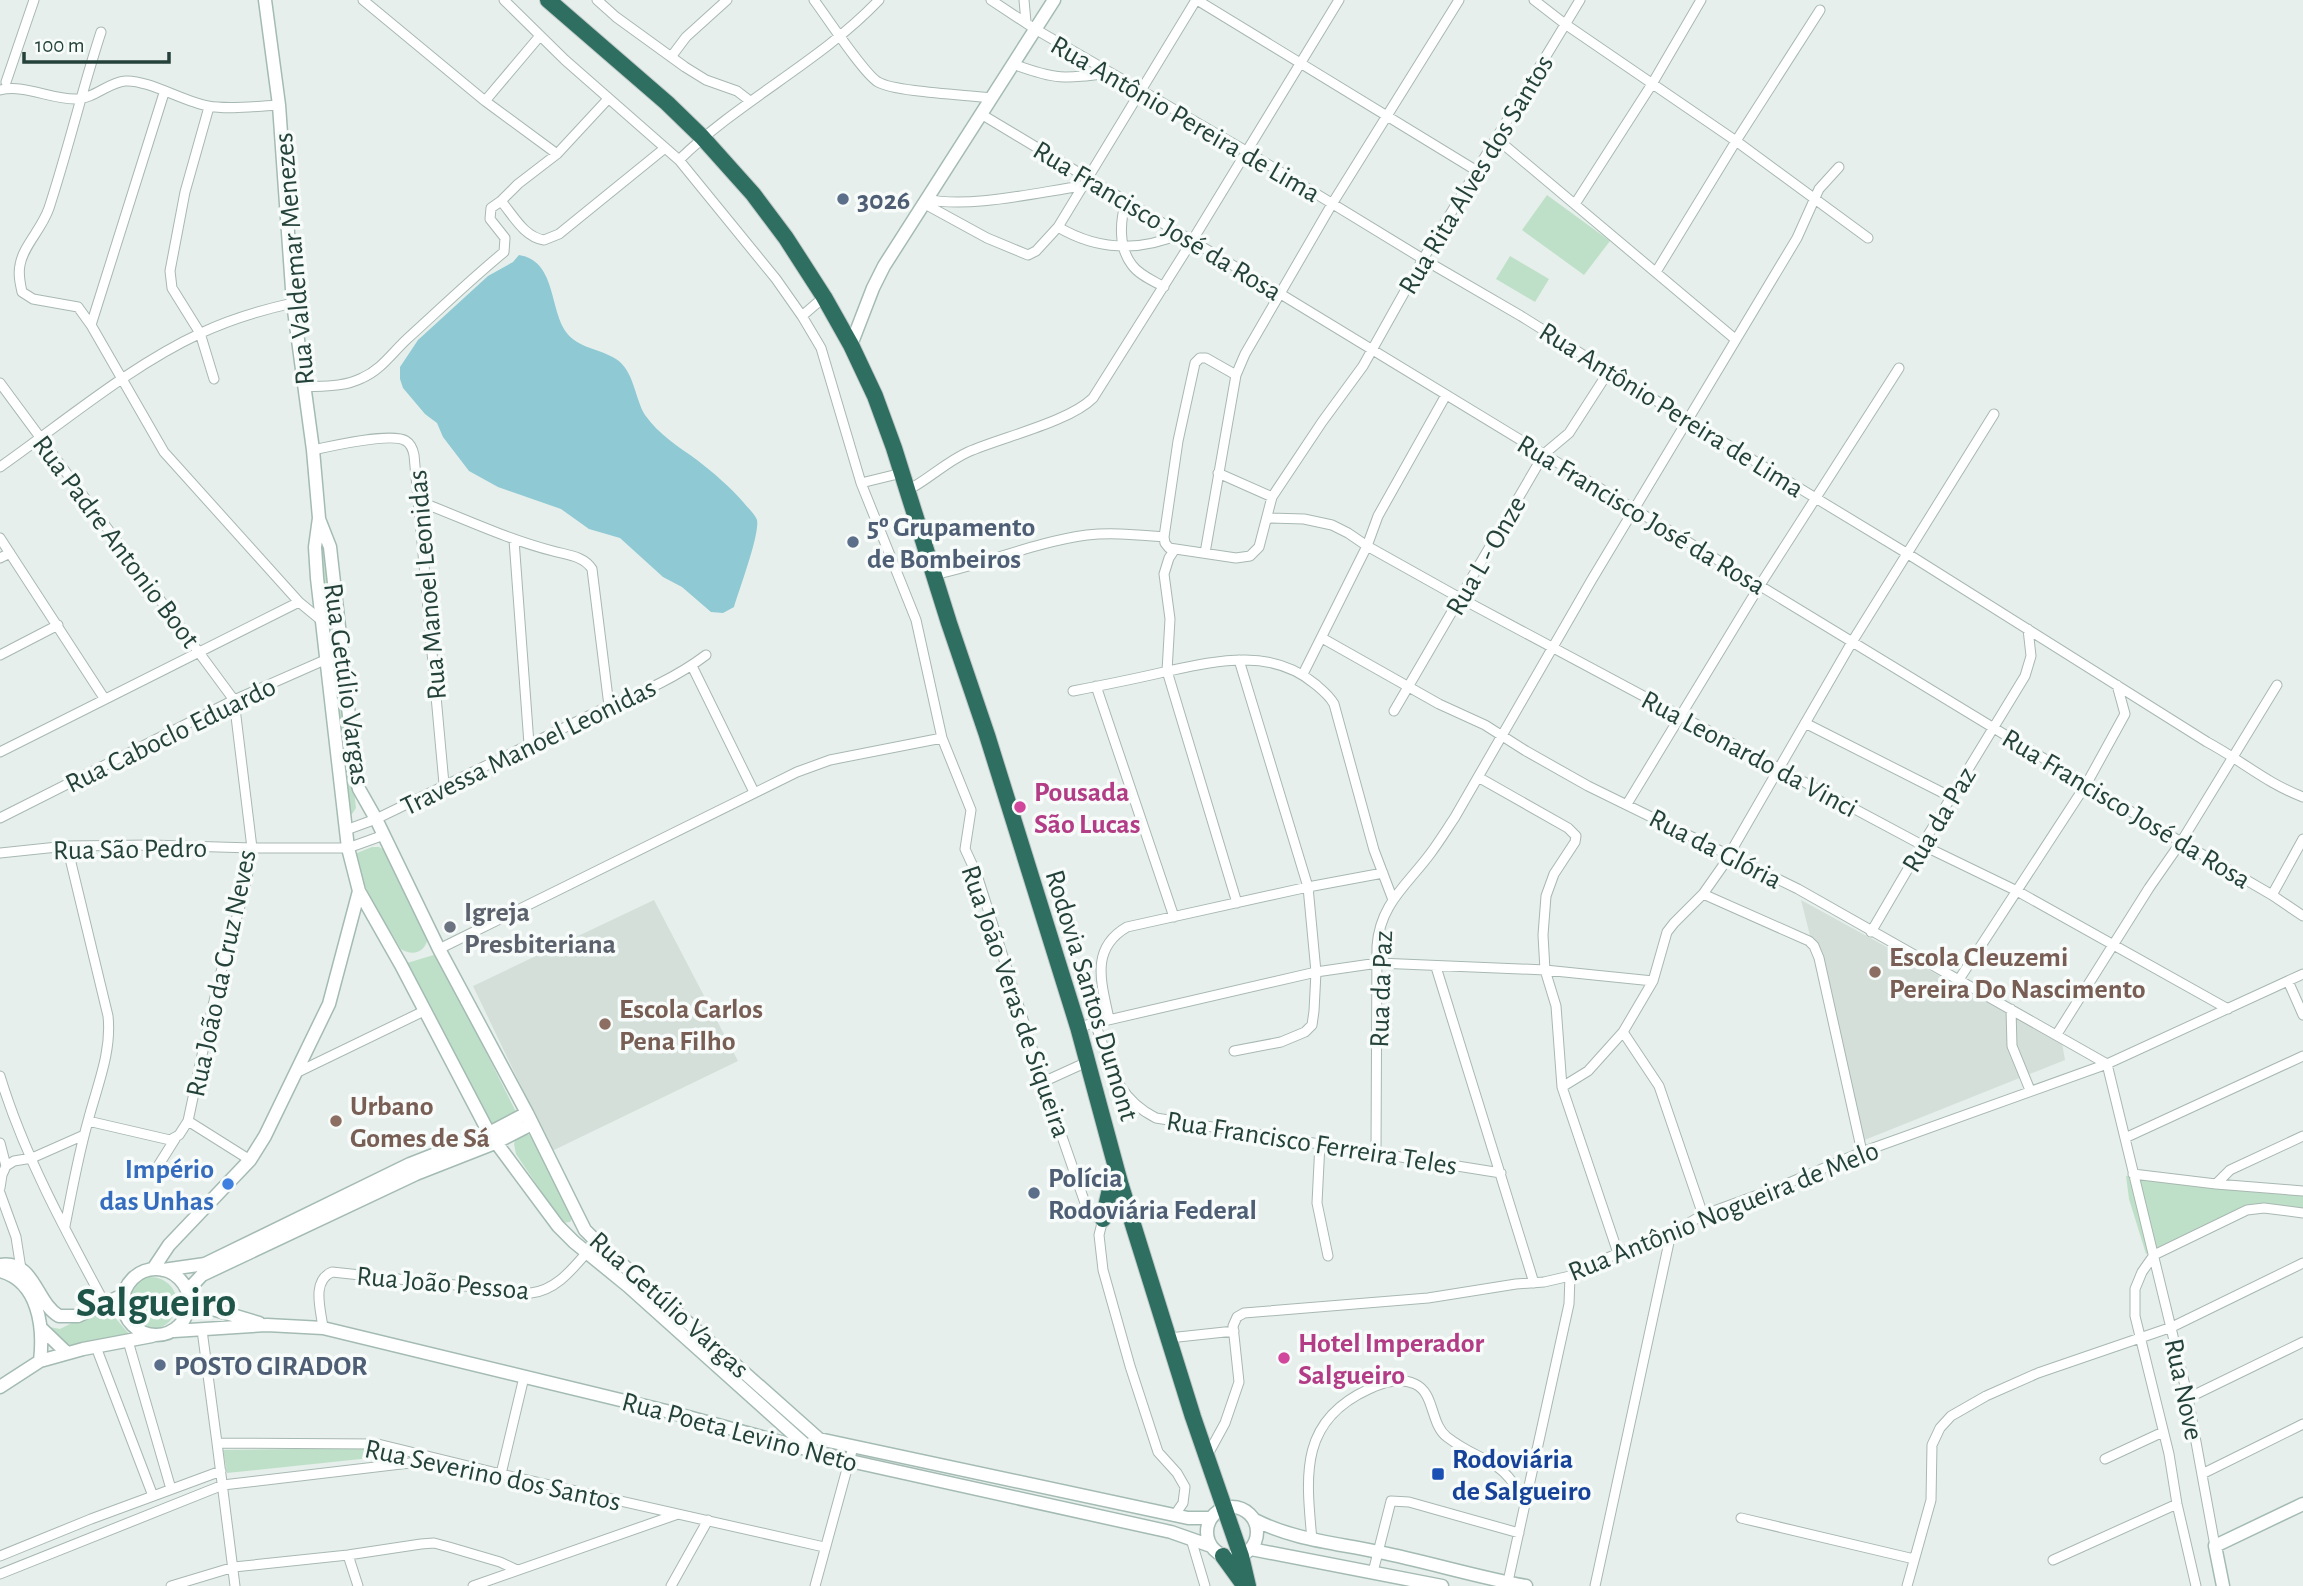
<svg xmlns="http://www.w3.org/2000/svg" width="2303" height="1586" font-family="'Alegreya Sans',sans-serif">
<rect width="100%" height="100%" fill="#e6efeb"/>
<path fill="#d4dfda" d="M654,900L738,1061L552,1151L473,986Z
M1801,900L2062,1043L2065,1060L1862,1141Z"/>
<path fill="#bfe0c8" d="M1547,195L1610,241L1584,275L1522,230Z
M1510,256L1549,279L1535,302L1496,279Z
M322,543L325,544L336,647L330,648L317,546Z
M336,667L340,668L341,673L356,808L352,814L349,812L332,671Z
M372,847H379L388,852L428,937C426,952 413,957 401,949C388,927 354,877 357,853Z
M437,954L516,1112L488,1125L407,963Z
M524,1133L532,1136L573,1217L570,1222L563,1223L559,1218L516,1154L514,1144L516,1137Z
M2126,1176L2303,1189V1211L2256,1205L2146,1254L2129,1199Z
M125 1303a26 26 0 1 1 52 0a26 26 0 1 1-52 0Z
M105,1306L130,1335L66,1347L39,1321L49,1327L60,1329Z
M378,1448L399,1455L227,1473L223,1450Z"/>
<path fill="#8ec9d4" d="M519,255C556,261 549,307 566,332C577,348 601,349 616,359C634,370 635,399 645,415C659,435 678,446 697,460C714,473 730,487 744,503C748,508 755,514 757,520C760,534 739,590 734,607L723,613L711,612L682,587L663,577L620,538L589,529L561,509L498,487L469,471L443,437L437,423L425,414L403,388L400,379V367L418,340L488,276L513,262Z"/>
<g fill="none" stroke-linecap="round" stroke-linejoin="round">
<g stroke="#a8b8b2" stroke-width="11">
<path id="street" d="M363,0L485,101L557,154
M504,0L565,60L679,160L776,279L802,316L821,348L861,483L916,620L942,738L971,810L965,849L977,875L1043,1082L1085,1203L1103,1219
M597,0L616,17L685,67L706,80L737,91L750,101
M814,0C826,16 864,74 878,82C895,92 968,95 991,98
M991,0L1035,29L1246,151L1423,259L1521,316L1687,420L1908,554L2207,742C2241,760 2266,783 2303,797
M1024,0L1026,22
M1197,0L1477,171
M1534,0L1565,24L1736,141L1868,238
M101,32C82,90 68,150 49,208C42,229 23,246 20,265C18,274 20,283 22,292L33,299L78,307L91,325L164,452L299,602L322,621
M671,57L686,37L727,0
M1013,64C1056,80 1064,79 1109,73
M6,82L34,0
M0,90C24,84 50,99 75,99C94,99 109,82 125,81C146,79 185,102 208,106C229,110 257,106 279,105
M608,99L557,154L518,184L501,201C513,215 524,237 544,240L559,234L665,148
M485,101L539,37
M209,107L185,192L170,271L172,288L200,333L214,379
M981,114L1279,293L2181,842L2272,895L2303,916
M1497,139L1735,339
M679,160C740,100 820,62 879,0
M926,199C969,209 1038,192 1083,186
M1126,201C1120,221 1118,247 1132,265C1139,275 1154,281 1164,287
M923,203L987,238L1028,255L1036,251L1058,227C1097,250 1139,252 1180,234
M1575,204L1652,84L1701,0
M1058,227L1196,0
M1656,272L1736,141L1820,10
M802,316L824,297
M91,325L164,93
M1236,375L1206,358H1200L1195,363L1178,441L1164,537L1165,543L1169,548L1236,558L1250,556L1259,547L1272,497L1322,422L1363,366L1423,259L1580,0
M0,383L234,700L252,848C247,889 233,929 222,968C209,1019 199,1070 188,1121L179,1135L170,1140L88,1121
M304,387C324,386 344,387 362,378C381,370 392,353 407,339C439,310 470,280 504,252L505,238L490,219L491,208L501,201
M313,450C331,446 392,432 406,441C411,444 413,450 414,455L444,784
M0,467C64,422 130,366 201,333C231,319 261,310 293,303
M1218,473L1272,497
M861,483L902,473
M908,490C929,479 946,462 968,452C1002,437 1069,422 1093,398L1192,241L1339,0
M418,501C463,518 506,539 553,551C567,555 584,556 592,569L609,706
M1267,518L1304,519L1332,525L1348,533L1367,546L1460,598L1922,845L2017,891L2228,1009
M0,538L104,698
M514,540L529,744
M1175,549L1169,558L1164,574L1170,619L1167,671L1237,903
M1205,553L1236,375L1245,354L1332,204L1459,0
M0,558L10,553
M933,575C985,564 1035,542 1087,535C1113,532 1138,535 1164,537
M1322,638L1439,704L1485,725L1526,751L1588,786L1798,889L2107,1064
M0,655L58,625
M692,666L754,792
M1303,674L1367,546L1378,516L1446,395
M1096,686L1174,917
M1073,691C1104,685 1134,679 1164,672C1215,661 1271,647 1315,684C1322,690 1329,695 1334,704L1374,850L1393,900
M1394,711L1544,454L1569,433L1609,371
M1805,723L1951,797
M0,752L299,602
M1478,777L1568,828L1576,836L1575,842L1554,874L1546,896L1543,935L1545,970L1556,1006L1562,1087L1618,1253
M1627,804L1760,585L1899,368
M0,818L234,700L327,659L342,657
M346,830L376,819L609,706C643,692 677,677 706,655
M0,853L67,846L151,845L252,848H348L384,835
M1703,894L1809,941L1814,946L1819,958L1862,1152
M2272,895L2303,839
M1871,932L1922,845L2025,676L2031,656L2028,629
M439,949L797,772L830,760L942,738
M1436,967L1534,1283
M1958,981L2087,783L2125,714L2117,685
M2288,981L2303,1015
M2011,1009L2012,1046L2030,1090
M1109,1019C1102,984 1089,949 1127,927L1308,887L1383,873
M1095,1023C1110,1063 1115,1098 1156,1118L1501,1173
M1078,1027L1316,972L1378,963L1545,970L1653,981
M1623,1032L1659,1086L1703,1215
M2057,1034L2149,888L2181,842L2277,685
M1234,1051L1281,1042L1305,1032L1312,1025L1314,1011L1316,972L1308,887L1239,660
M2107,1064L2188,1398L2215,1546
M298,1072L424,1011
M0,1076C24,1155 65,1230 104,1302
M1043,1082L1087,1062
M1562,1087L1588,1071L1623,1032L1653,981L1667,932L1674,923L1703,894L1722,867L1852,642L1994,414
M188,1121L250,1160
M2125,1138L2303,1056
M0,1143L6,1166
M1320,1143L1317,1203L1328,1256
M1376,1152L1377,946C1380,904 1407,885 1430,854C1439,842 1447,829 1455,817L1591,581L1797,238L1819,189L1839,167
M158,1166L175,1139
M2133,1174L2216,1184L2303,1191
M2216,1184L2230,1170L2303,1136
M0,1188L2,1175L6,1166L14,1161L32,1158L84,1135
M0,1193L16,1237L21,1269
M1130,1208L1103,1219L1099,1235L1103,1270L1130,1366L1158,1452L1177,1473L1185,1487L1183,1503L1174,1516
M65,1226C72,1191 78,1156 88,1121C97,1086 112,1052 108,1016L67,846
M323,1328C321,1310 311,1281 332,1272L531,1293C557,1290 573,1268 589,1250
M202,1330L217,1443
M1169,1338L1234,1331
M128,1341L171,1489
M96,1347L153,1496
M2188,1398L2303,1342
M1207,1456L1225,1423L1239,1382L1233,1326L1237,1317L1244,1313L1428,1298L1516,1284L1544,1282L1570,1276L1618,1253L1671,1233L1703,1215L1777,1188L1862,1152L2107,1064L2303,974
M2105,1459L2163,1432
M501,1474L524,1377
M2202,1474L2303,1424
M1741,1518L1914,1559
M1191,1539L1205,1586
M1312,1540C1306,1475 1299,1421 1369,1389C1383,1382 1400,1377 1415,1384C1435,1393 1430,1424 1447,1437C1482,1464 1505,1457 1525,1505
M348,1555L358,1586
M0,1556L91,1519L221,1471
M2053,1560L2177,1504
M1373,1572L1391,1501L1409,1502L1519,1533
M0,1574L223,1485L435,1460
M171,1586L234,1567L348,1555L421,1544L434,1543L449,1547L500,1562L517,1570
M235,1586L217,1443L378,1444L501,1474L824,1547
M473,1586L678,1514
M671,1586L708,1520
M815,1586L853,1447
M1507,1586L1569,1304L1570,1276
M1595,1586L1671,1233
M1907,1586L1931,1500L1932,1445L1940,1428L1951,1416L1986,1396L2038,1373L2172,1327L2303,1263
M2196,1586L2177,1504L2169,1454L2135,1316V1289L2142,1272L2154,1255L2247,1210L2264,1208L2303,1213"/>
</g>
<g stroke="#a4bbb3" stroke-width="15">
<path id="secondary" d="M265,0L279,105L293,303L313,450L319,518L315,547L317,578L348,848L359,891L401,965L489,1133L558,1226L574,1242L628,1286L811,1450
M851,345L873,288L884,266L1054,0
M319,519L330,547L356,778L359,789L376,819L439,949L527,1113L580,1220L585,1230L596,1241L819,1439L1188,1518H1211
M0,1265C35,1260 35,1302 59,1316H78L123,1295
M153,1269L169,1245L250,1160L265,1136L329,1004L359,891
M123 1302a33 33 0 1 1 66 0a33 33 0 1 1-66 0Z
M163,1270L205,1264L410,1164L489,1133L527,1113
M0,1271C39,1281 44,1328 40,1361
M187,1291L202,1275L416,1174L495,1143L532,1124
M189,1302L259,1323
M42,1329L67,1353
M174,1331L267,1325L323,1328L666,1411L850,1461L1171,1532L1211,1546
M0,1387L40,1361L83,1349L152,1336
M1207 1532a25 25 0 1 1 50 0a25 25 0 1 1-50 0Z
M1255,1520C1294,1540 1337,1543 1379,1552C1428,1562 1477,1577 1526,1586
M1251,1549L1442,1586
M2223,1586L2215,1546L2303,1504"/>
</g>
<g stroke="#c2cac8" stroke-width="18">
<path id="highway" d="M548,0L667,103L702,137L753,194L786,238L824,297L851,345L875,396L894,448L949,623L987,735L1078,1027L1121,1186L1193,1417L1241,1556L1248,1586
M1103,1219L1115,1168
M1223,1556L1244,1585"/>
</g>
<use href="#street" stroke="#fff" stroke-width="9"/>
<use href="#secondary" stroke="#fff" stroke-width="12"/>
<use href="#highway" stroke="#2f6f62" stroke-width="16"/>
</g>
<g fill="#5c6f8a" stroke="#f7fbf9" stroke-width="2.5">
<circle cx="843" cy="199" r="7"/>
<circle cx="853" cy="542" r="7"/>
<circle cx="1034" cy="1193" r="7"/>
<circle cx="160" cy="1365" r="7"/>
</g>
<g fill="#d1479c" stroke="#f7fbf9" stroke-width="2.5">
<circle cx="1020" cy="807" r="7"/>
<circle cx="1284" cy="1358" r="7"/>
</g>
<circle fill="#6b7280" stroke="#f7fbf9" stroke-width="2.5" cx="450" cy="927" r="7"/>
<g fill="#8d6e63" stroke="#f7fbf9" stroke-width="2.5">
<circle cx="1875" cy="972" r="7"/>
<circle cx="605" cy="1024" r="7"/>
<circle cx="336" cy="1121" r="7"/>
</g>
<circle fill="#3f7fe0" stroke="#f7fbf9" stroke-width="2.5" cx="228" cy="1184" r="7"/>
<rect fill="#1a4fb4" stroke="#f7fbf9" stroke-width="2.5" x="1431" y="1467" width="14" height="14" rx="3.5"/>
<g text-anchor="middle" stroke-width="7" stroke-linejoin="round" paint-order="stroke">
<g font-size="28" fill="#24423a" stroke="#f7fbf9">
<text transform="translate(1186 118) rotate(30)" y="10">Rua Antônio Pereira de Lima</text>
<text transform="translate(1475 174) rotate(-59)" y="10">Rua Rita Alves dos Santos</text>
<text transform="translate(1158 220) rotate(31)" y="10">Rua Francisco José da Rosa</text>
<text transform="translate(293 259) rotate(-95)" y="10">Rua Valdemar Menezes</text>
<text transform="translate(1672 409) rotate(32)" y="10">Rua Antônio Pereira de Lima</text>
<text transform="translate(1642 514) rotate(31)" y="10">Rua Francisco José da Rosa</text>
<text transform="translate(117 541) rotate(53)" y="10">Rua Padre Antonio Boot</text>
<text transform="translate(1485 555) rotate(-60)" y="10">Rua L - Onze</text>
<text transform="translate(426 585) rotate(-95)" y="10">Rua Manoel Leonidas</text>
<text transform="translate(348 684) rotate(82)" y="10">Rua Getúlio Vargas</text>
<text transform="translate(170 734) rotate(-26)" y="10">Rua Caboclo Eduardo</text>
<text transform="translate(528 746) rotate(-26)" y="10">Travessa Manoel Leonidas</text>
<text transform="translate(1750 753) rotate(28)" y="10">Rua Leonardo da Vinci</text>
<text transform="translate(2127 808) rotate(31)" y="10">Rua Francisco José da Rosa</text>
<text transform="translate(1938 819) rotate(-59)" y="10">Rua da Paz</text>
<text transform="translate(130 848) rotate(-1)" y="10">Rua São Pedro</text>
<text transform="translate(1716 848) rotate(27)" y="10">Rua da Glória</text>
<text transform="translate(220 973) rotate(-78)" y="10">Rua João da Cruz Neves</text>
<text transform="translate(1380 989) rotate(-88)" y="10">Rua da Paz</text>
<text transform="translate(1093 995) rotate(73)" y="10">Rodovia Santos Dumont</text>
<text transform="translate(1017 1001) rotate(71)" y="10">Rua João Veras de Siqueira</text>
<text transform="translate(1312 1142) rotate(9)" y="10">Rua Francisco Ferreira Teles</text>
<text transform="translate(1723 1210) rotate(-22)" y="10">Rua Antônio Nogueira de Melo</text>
<text transform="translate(443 1282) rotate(5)" y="10">Rua João Pessoa</text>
<text transform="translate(670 1304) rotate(42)" y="10">Rua Getúlio Vargas</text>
<text transform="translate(2185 1389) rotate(78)" y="10">Rua Nove</text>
<text transform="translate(740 1431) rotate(15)" y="10">Rua Poeta Levino Neto</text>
<text transform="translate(493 1474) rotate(12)" y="10">Rua Severino dos Santos</text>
</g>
<g font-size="28" font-weight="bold" fill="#4e5e75" stroke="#f7fbf9" text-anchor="start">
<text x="857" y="209">3026</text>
<text x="867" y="536">5º Grupamento<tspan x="867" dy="32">de Bombeiros</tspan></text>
<text x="1048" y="1187">Polícia<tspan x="1048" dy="32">Rodoviária Federal</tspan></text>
<text x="174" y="1375">POSTO GIRADOR</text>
</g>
<g font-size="28" font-weight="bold" fill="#b23c85" stroke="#f7fbf9" text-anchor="start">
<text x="1034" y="801">Pousada<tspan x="1034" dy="32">São Lucas</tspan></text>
<text x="1298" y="1352">Hotel Imperador<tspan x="1298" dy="32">Salgueiro</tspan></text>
</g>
<g font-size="28" font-weight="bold" fill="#5b616d" stroke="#f7fbf9" text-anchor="start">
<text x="464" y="921">Igreja<tspan x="464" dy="32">Presbiteriana</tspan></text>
</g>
<g font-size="28" font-weight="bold" fill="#785e54" stroke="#f7fbf9" text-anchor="start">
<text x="1889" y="966">Escola Cleuzemi<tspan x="1889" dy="32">Pereira Do Nascimento</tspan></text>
<text x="619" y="1018">Escola Carlos<tspan x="619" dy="32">Pena Filho</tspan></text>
<text x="350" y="1115">Urbano<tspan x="350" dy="32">Gomes de Sá</tspan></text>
</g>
<g font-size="28" font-weight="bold" fill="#366cbe" stroke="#f7fbf9" text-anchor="end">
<text x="214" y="1178">Império<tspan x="214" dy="32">das Unhas</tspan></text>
</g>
<g font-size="28" font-weight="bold" fill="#164399" stroke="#f7fbf9" text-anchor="start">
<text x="1452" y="1468">Rodoviária<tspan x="1452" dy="32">de Salgueiro</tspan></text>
</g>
<g font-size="42" font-weight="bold" fill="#1f5548" stroke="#f7fbf9">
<text x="156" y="1316">Salgueiro</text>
</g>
</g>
<path d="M24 52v10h145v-10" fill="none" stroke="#24423a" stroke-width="3.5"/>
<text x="35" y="52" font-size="21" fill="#24423a" stroke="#f7fbf9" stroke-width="5" paint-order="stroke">100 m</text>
</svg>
